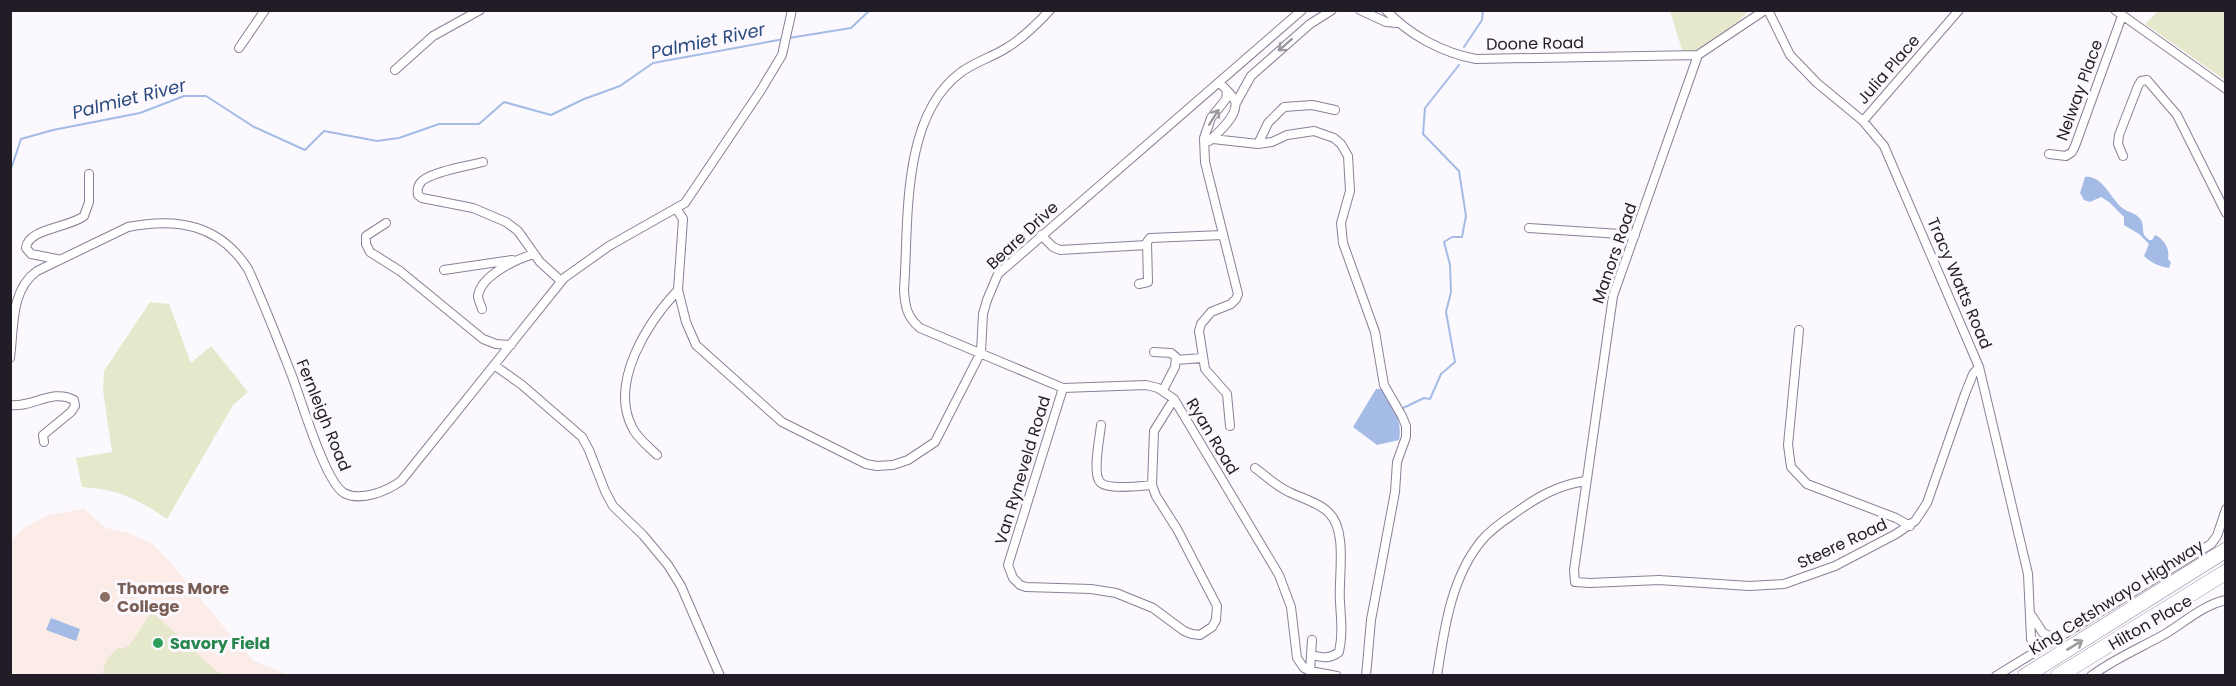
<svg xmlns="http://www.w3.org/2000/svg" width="2236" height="686" font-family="Poppins,sans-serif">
<rect width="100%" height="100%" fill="#fbf8fe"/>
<path fill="#fbece8" d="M84,509L106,528L131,534L153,544L170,562L228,632L254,661L288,675L11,676V541L22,529L48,515Z"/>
<path fill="#e6e8cb" d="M1670,11H1747L1746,14C1730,30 1706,50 1683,53Z
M2158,11H2225V80L2145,24Z
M150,302L169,304L191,363L211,346L248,392L233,405L167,519C138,499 117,489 82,487L76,458L112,452L103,390L104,371Z
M152,612L221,675H102C105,662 108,656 119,647L120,649L129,646Z"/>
<path fill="#a4bce5" d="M2085,177C2102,175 2110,197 2121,207C2128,213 2136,212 2141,220C2144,225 2142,229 2144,235L2149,240H2152L2155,235C2164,239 2170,248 2168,259L2171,262L2169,268C2160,267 2150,262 2144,256L2149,244L2139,234L2124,225V217L2109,202L2101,197L2090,202L2084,200L2080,193Z
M1376,389H1383C1392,406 1403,420 1399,440L1377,445L1353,427Z
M51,618L80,629L76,641L46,630Z"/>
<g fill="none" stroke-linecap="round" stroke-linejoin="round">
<path stroke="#a4bce5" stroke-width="2" d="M789,38L851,28L870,10
M1464,47L1482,20L1483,10
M10,172L21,139L53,130L140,113L184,96H206L254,127L305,150L324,131L377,141L399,138L439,124H479L504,102L551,115L584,99L620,86L653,63L784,39
M1403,408L1424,398L1430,399L1441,374L1455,362L1446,312L1451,292L1450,265L1444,242L1452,237H1462L1466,216L1459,171L1423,134L1425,108L1459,65"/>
<g stroke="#8d7e97" stroke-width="10">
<path id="street" d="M1050,10C1037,24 1024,37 1008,47C993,57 974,62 960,73C900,118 909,225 904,290C905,307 907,317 920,328L1063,388L1146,385L1158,388L1174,399L1279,575L1291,607L1297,658L1304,668L1310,671
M1360,10L1386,22L1397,23
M1386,10C1409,35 1443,53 1476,59L1698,55
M1765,10L1698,55L1613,296L1574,570L1575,582L1590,583L1659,580L1749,586L1784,584L1835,566L1896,534L1915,521L1927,503L1965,394L1973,374L1979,367
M1768,10L1790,55L1817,83L1863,121L1884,146L1979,367L2028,574L2031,638L2034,652
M2115,10L2226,89
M239,48L265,10
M395,70L433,36L480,10
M1227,91L1226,99L1211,118L1204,138L1205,162L1238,294L1236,299L1231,304L1211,312L1201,324L1199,331L1205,369L1227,394L1230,426
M1236,103L1251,76L1310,24L1332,10
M1863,121L1959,10
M1204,138L1258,144L1272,142L1287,135L1314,131L1334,138L1341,144L1348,156L1350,191L1341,223L1343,243L1375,332L1384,385L1402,416L1406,426V437L1397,462L1395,492L1371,620L1366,676
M1209,141C1218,133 1239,115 1235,101C1232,94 1224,88 1219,82
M1258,144L1268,123L1284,107L1312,105L1335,110
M2049,154L2066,156L2072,152L2075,146L2122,16
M2123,156L2118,144L2119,135L2138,86L2141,81L2147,80L2177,115L2226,213
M483,162C468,166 434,171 422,181C418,185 417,190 418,195L422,198L473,208L506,222L518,231L540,262L561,281
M676,208L683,219L678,290L686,322L696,345L782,422L866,464L877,466L893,465L908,460L935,442L981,352L983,314L987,300L998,274L1302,10
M386,223L366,236V244L370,252L400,271L483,339L496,344L511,345
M1529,228L1635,235
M1041,235L1053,247L1060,250L1147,245
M57,259L31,254L26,248C28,228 69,228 84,216L89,202V174
M444,270L512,260
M1139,284L1148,282L1147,242L1150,238L1223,235
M482,309C481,305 478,300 478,296C481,275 517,259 534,254
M1799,330L1788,445L1791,467L1807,484L1896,518L1910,526
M1154,352L1171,353L1176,357L1175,367L1163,390
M10,358C14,329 10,290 37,271L128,227C178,217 220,225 248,269C264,304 278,340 292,376C301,399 325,482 344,493C361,502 387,491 401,481L564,278L609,246L685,203L761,90L782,55L792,10
M1176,360L1202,358
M494,365L522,385L582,437L589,450L605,491L613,506L643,535L668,565L681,586L720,676
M1063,388L1008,565L1013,578L1020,585L1026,587L1091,589L1116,593L1153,608L1184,631L1192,634L1200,635L1212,627L1216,620L1217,606L1177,529L1156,496L1152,485L1154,431L1174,399
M10,405C33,408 52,388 74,400L75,406L71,412L43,435L44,442
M1101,425C1100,437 1092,473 1100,482C1106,490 1142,486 1152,485
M657,455C648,446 637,438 632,427C609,382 648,322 678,290
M1255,468C1266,476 1276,486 1289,492C1301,498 1320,503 1329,513C1348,531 1338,578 1340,602C1341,620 1343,634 1339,652C1330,659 1323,658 1312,655
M2032,616L2043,633L2056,639
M1310,671L1312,640
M1310,671L1337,676
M1437,676C1444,630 1451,577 1482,540C1492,528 1505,520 1518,511C1539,496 1559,485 1585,481
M1996,676L2211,544L2217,536L2226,509
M2091,676C2114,659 2140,648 2165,634C2185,622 2203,605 2226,600"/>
</g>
<g stroke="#8d7e97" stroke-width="16">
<path id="highway" d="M2025,676L2226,550
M2058,676L2226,572"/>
</g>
<use href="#street" stroke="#fff" stroke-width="8"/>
<use href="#highway" stroke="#fff" stroke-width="15"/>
</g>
<defs><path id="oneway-shaft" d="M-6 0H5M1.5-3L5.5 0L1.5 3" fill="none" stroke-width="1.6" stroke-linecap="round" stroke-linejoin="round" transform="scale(1.5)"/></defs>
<g stroke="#9b999d">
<use href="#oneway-shaft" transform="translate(1285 45) rotate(139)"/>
<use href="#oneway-shaft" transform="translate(1214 117) rotate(-58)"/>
<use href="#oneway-shaft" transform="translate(2075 645) rotate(-31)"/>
</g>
<circle fill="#8d6e63" stroke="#fbf8fe" stroke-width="2" cx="105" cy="597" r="6"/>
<circle fill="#2e9e5b" stroke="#fbf8fe" stroke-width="2" cx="158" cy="643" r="6"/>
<g text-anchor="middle" stroke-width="6" stroke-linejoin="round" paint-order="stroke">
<g font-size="16" fill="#211c25" stroke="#fbf8fe">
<text transform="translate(1535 43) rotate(-1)" y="6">Doone Road</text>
<text transform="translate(1888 69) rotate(-49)" y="6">Julia Place</text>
<text transform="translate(2079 90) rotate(-70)" y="6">Nelway Place</text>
<text transform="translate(1022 235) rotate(-43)" y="6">Beare Drive</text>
<text transform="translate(1614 253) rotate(-71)" y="6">Manors Road</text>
<text transform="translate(1960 283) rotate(67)" y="6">Tracy Watts Road</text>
<text transform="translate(324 415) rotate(68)" y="6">Fernleigh Road</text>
<text transform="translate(1213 436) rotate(59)" y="6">Ryan Road</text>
<text transform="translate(1022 470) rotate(-73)" y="6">Van Ryneveld Road</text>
<text transform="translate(1842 543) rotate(-25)" y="6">Steere Road</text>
<text transform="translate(2116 597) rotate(-32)" y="6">King Cetshwayo Highway</text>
<text transform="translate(2150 622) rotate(-30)" y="6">Hilton Place</text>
</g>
<g font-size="16" font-weight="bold" fill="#785e54" stroke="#fbf8fe" text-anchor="start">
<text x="117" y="594">Thomas More<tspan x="117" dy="18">College</tspan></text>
</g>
<g font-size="16" font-weight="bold" fill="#27864d" stroke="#fbf8fe" text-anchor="start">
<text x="170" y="649">Savory Field</text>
</g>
<g font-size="18" font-style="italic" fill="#2c4b7e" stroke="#fbf8fe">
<text transform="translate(708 41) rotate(-12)" y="6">Palmiet River</text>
<text transform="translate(129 99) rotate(-14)" y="6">Palmiet River</text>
</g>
</g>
<rect width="2236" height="686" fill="none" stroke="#211c25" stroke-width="24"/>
</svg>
